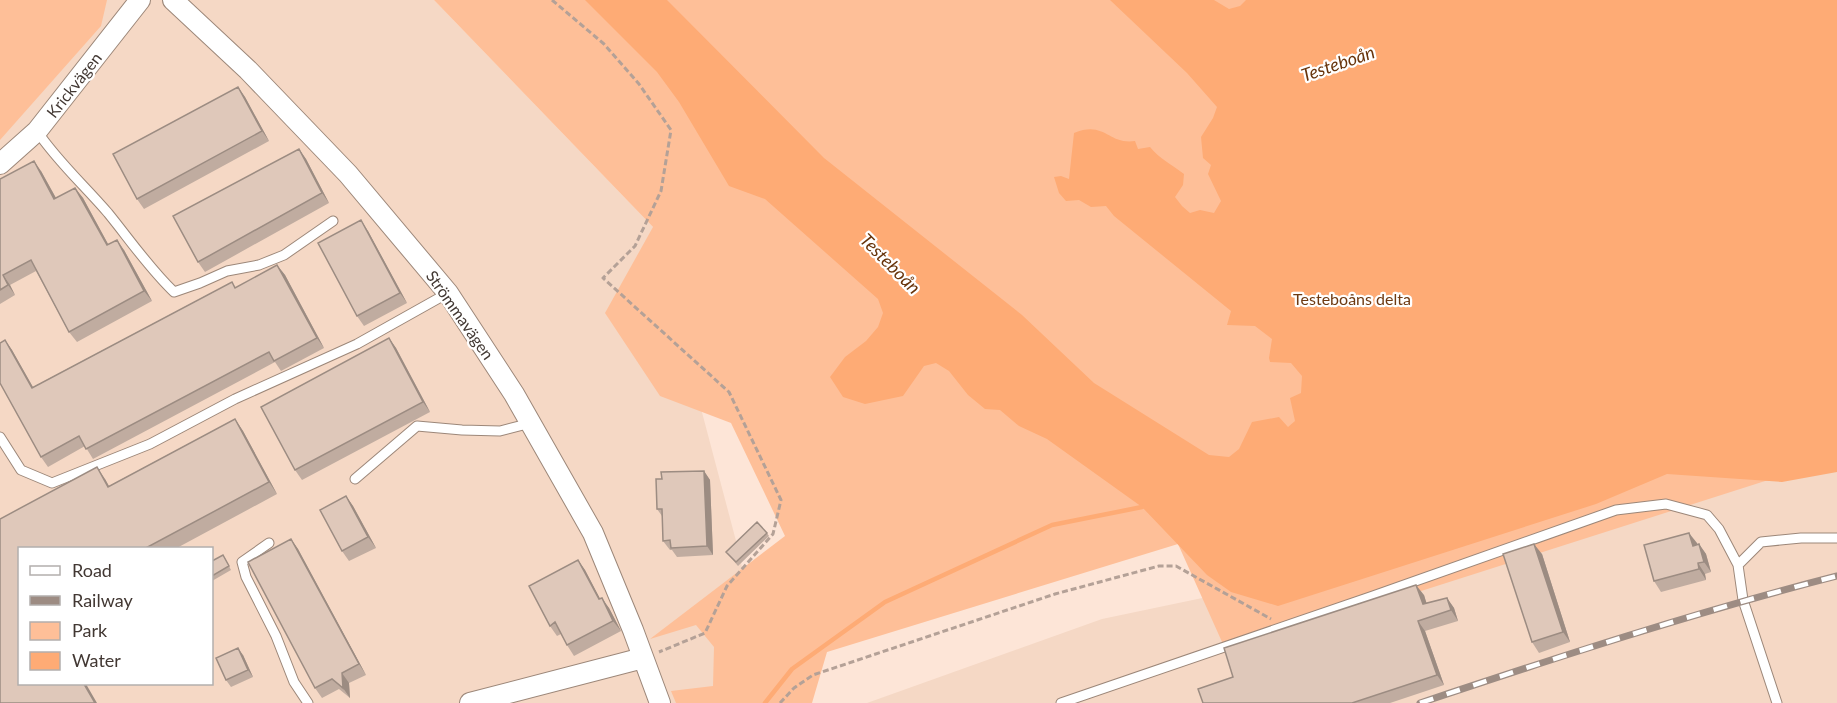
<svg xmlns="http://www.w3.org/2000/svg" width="1837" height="703" font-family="Lato,sans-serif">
<rect width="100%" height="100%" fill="#fde5d7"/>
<path fill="#f5d8c5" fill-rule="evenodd" d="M0,0H434L653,227L740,556L760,673L800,703H0ZM20,548H212V684H20Z
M1837,472V703H867L1102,619L1231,592L1667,474Z"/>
<path fill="#febf98" d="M0,0H107L101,26L0,140Z
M434,0H1837V458L1227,653L1178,544L827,652L812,703H676L671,691L713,686L714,647L696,625L650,639L785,536L731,423L660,396L605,313L653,227Z"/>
<path fill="#feab75" d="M585,0H667L824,158L1022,315L1094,383L1209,455L1229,457L1239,449L1252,422L1279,417L1288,427L1295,421L1290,398L1301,393L1302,376L1291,363L1270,362L1269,358L1272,339L1255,326L1227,325L1231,311L1114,216L1106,206L1091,207L1079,200L1066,201L1059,193L1054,177L1061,176L1069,179L1074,133C1105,120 1108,145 1135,141L1138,149L1150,147C1160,159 1171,164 1184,174L1183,185L1175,197L1182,206L1190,213L1200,210L1214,213L1221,201L1208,174L1211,165L1203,158L1201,137L1213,118L1217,107L1187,73L1110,0H1214L1229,9L1240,6L1246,0H1837V472L1782,482L1667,474L1596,504L1278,606L1231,592L1207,575L1142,507L1047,439L1019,426L1000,410L985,409L968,395L949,371L936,363L924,366L903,396L865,404L843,397L830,377L845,357L866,341L878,327L883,313L878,299L765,199L729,186L679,102L657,72Z"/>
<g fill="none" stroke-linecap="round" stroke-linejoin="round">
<path stroke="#feab75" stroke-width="4.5" d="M765,703L792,669L885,602L1052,525L1142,507"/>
<g stroke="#9c8779" stroke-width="11">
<path id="service" d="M37,131C57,161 84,185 108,213C130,240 149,268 174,292L200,283L227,271L259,265L284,255L333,221
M0,437L21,470L52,483L150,444L235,399L357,344L448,293
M355,479L417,426L462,430L500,431L531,423
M269,543L242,562L246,577L276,636L294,682L308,703
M1738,565L1761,542L1801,538H1837
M1061,703L1373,596L1616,510L1666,504L1707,515L1719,529L1738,565L1743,600L1777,703"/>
</g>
<g stroke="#9c8779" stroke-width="22">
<path id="minor" d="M173,0L248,70L348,174L448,293L514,394L593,533L633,630L660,703
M0,164L37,131L140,0
M470,703L643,658"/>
</g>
<path stroke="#b4a197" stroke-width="3" stroke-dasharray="6 3" stroke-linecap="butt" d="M552,0L604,44L639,84L671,130L661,191L635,246L603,278L729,392L781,500L773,534L727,586L705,633L659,652
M780,703L794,688L813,675L1055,594L1159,566H1176L1271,619"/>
<use href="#service" stroke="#fff" stroke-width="9"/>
<use href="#minor" stroke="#fff" stroke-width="20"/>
<g stroke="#9d8c83" stroke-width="7">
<path id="rail" d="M1420,703C1558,657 1696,612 1837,576"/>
</g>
<use href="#rail" stroke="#fff" stroke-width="4.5" stroke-dasharray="14" stroke-linecap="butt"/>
</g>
<path fill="#c0aca0" d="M238,87L245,97L269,141L144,209L137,199Z
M299,149L306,159L329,203L205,272L198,262Z
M41,171L56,198L75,188L83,198L108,244L124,250L152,301L77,342L69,332L36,271L10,285L15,295L0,304V179Z
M368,231L407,303L364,326L357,316Z
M277,265L285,275L324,348L281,371L275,362L93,459L85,446L48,467L41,457L5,340L12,350L33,387L232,282L236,288Z
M389,338L396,348L430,412L302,480L295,470Z
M235,419L243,431L277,494L175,549H20V684L0,703V519L105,479L109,486Z
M704,471L710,480L713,555L677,557L672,550H670L663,541L662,516L657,509L662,479Z
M346,496L353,506L376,548L349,561L342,551Z
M767,533L769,536L738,566L726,552Z
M291,539L298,549L366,675L349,683L350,698L339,689L322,698L315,688Z
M1697,543V545L1699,544L1706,554L1711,572L1705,574L1706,580L1661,592L1654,581Z
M1542,554L1570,642L1539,653L1532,642Z
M225,558L231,570L212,581V561Z
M578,560L585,570L600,599L609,608L621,631L574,656L567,645L561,634L557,636L550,626Z
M1424,595L1426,603L1447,598L1454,608L1458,621L1425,631L1444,685L1390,703H1203Z
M243,655L253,677L231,687L226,680Z"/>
<path fill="#9c8c82" d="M238,87L245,97L269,141L262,131Z
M299,149L306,159L329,203L322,193Z
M34,161L41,171L62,209L54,199Z
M75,188L83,198L114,255L107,245Z
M361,220L368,231L407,303L400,293Z
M117,240L124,250L152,301L144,291Z
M277,265L285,275L324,348L317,338Z
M3,275L10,285L15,295L8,285Z
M389,338L396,348L430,412L423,402Z
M5,340L12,350L39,398L32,388Z
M235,419L243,431L277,494L269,482Z
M97,467L105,479L116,499L108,487Z
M704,471L710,480L713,555L707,546Z
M346,496L353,506L376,548L368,537Z
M1689,533L1697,543L1700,556L1693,546Z
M291,539L298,549L366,675L359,664Z
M1534,544L1542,554L1570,642L1563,632Z
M1699,544L1706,554L1711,572L1704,562Z
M578,560L585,570L606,610L599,599Z
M1698,563L1705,574L1706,580L1699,569Z
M1416,585L1424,595L1430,614L1423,604Z
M602,598L609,608L621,631L613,621Z
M1447,598L1454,608L1458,621L1451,610Z
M1418,621L1425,631L1444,685L1437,675Z
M238,648L243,655L253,677L248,670Z
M342,673L349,683L350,698L343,688Z
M84,684H86L97,703H95Z"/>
<path fill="#dfc8ba" stroke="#9c8c82" stroke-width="1.5" d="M238,87L262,131L137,199L113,154Z
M299,149L322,193L198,262L173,216Z
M34,161L54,199L75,188L107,245L117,240L144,291L69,332L31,260L3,275L8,285L0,290V179Z
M361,220L400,293L357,316L318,243Z
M277,265L317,338L274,361L269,352L86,449L79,436L41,457L0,383V343L5,340L32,388L232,282L235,288Z
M389,338L423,402L295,470L261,407Z
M235,419L269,482L144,549H20V684H84L95,703H0V519L97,467L108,487Z
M704,471L707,546L671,548L670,540L663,541L662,509H657L656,479H662L661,472Z
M346,496L368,537L342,551L320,510Z
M757,522L767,533L736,562L726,552Z
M1689,533L1693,546L1699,544L1704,562L1698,563L1699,569L1654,581L1644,545Z
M291,539L359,664L342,673L343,688L332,679L315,688L248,562Z
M1534,544L1563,632L1532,642L1503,554Z
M223,555L229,566L212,576V561Z
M578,560L599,599L602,598L613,621L567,645L555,622L550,626L529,586Z
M1416,585L1423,604L1447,598L1451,610L1418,621L1437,675L1352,703H1203L1198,689L1233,677L1224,648Z
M238,648L248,670L226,680L216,658Z"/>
<g text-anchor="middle" stroke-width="4.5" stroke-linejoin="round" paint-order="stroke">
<g font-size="16" fill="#423833" stroke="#fff">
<text transform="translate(74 85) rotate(-52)" y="6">Krickvägen</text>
<text transform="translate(460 315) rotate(55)" y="6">Strömmavägen</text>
</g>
<g font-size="16" fill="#6e3a12" stroke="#fff">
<text x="1352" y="305">Testeboåns delta</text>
</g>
<g font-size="18" font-style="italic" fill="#68340b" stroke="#fff">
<text transform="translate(1338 64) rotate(-19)" y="6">Testeboån</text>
<text transform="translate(890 264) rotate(45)" y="6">Testeboån</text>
</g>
</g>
<rect x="18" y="547" width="195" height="138" fill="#ffffff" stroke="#b3afad" stroke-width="1.5"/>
<rect x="30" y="566" width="30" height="9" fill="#ffffff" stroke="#b3afad" stroke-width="1.5"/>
<text x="72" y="577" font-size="18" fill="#423833">Road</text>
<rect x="30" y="596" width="30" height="9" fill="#9d8c83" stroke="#b3afad" stroke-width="1.5"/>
<text x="72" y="607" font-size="18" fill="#423833">Railway</text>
<rect x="30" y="622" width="30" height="18" fill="#febf98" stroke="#b3afad" stroke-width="1.5"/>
<text x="72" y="637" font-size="18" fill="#423833">Park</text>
<rect x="30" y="652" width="30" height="18" fill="#feab75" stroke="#b3afad" stroke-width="1.5"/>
<text x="72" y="667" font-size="18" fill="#423833">Water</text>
</svg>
